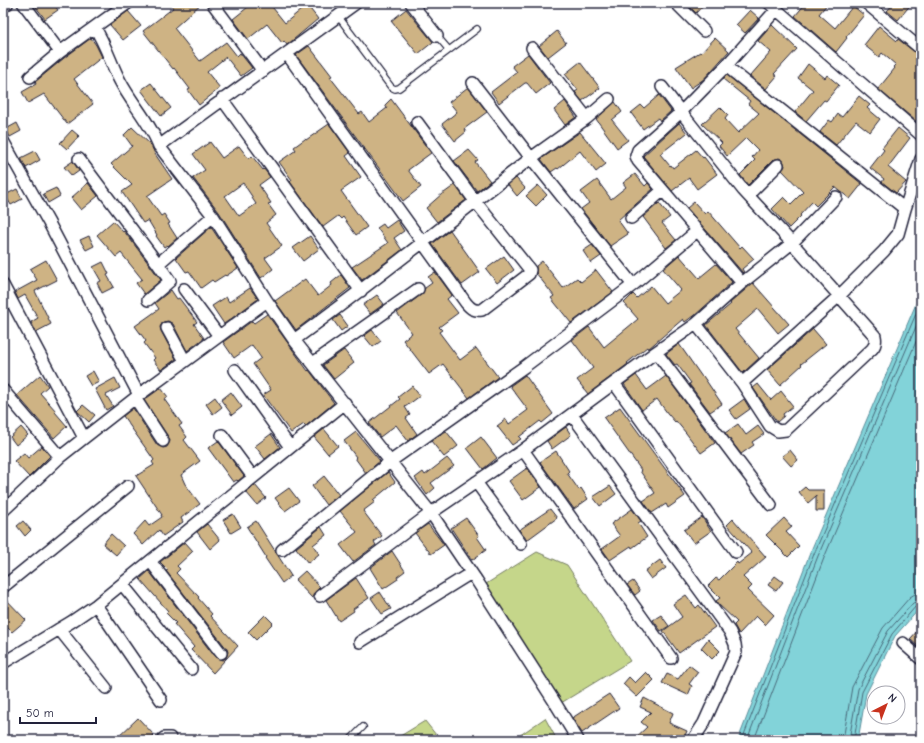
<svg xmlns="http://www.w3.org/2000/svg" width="924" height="743" font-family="'Comic Neue',sans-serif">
<rect width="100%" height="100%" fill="#fff"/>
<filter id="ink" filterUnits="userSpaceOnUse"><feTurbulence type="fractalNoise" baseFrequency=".025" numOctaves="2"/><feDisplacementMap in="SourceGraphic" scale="8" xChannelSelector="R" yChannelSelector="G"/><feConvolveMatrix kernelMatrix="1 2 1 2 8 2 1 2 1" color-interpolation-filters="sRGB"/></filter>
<g filter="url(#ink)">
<path fill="#c5d68a" stroke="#747c62" d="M537,552L567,565L630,661L561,703L486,584Z
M545,718L557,740H513Z
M425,721L440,740H397V738Z"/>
<path fill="#82d3d9" stroke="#5c8c9a" d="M921,292V607L895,636L866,694L858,740H738L810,553Z"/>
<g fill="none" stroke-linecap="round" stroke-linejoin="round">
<path stroke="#48697a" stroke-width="1" d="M742,740L814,554L921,302
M747,740L818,556L921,315
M754,740L824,558L921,330
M843,740L852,687L883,628L910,597L915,594H921
M849,740L858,689L888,631L913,603L921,600
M854,740L862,692L892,634L916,606L921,605"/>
</g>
<path fill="#ceb384" stroke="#22223b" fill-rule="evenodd" d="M33,3H53L58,10L45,19Z
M169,3H202L174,28L200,61L226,42L237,56L240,53L252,68L241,76L226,57L207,72L220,88L199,105L188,90L190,89L174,68L173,69L143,31L173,8Z
M253,3H269L285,23L307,5L318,19L287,45L284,41L282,43L267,24L248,39L233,19Z
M686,3H705L696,13Z
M806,3H828L819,14L835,28L853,6L864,15L846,37L847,38L836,52L795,16Z
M894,3H912L898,20L887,11Z
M406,9L433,42L418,54L391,21Z
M750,10L759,18L745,33L736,25Z
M128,11L141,26L123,40L110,25Z
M772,25L797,49L774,74L777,76L766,89L750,76L771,52L758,41Z
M879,26L897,41L898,39L921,57V117L917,122L878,89L895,68L894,67L896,65L882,53L879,57L864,45Z
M557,31L566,43L548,57L539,46Z
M91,38L96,45L102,57L74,79L93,104L67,124L44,94L28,103L22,92L36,84L35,82L64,58Z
M715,38L729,51L704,79L691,88L676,67L700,52L701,53Z
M309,46L332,76L330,77L359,114L362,112L369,122L387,108L385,105L391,99L431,153L408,170L421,187L403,201L296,55Z
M528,54L550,83L536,94L527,83H525L499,103L491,92L517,72L512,66Z
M580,62L600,88L582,101L575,92L578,90L565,74Z
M808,64L825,78L827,75L839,85L826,101L824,100L806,121L795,112L813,90L798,78Z
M727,75L862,184L850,199L835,187L816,206L812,202L800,215L801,216L789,228L772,209L784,197L791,204L803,192L782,170L785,166L783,160L779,158L773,160L748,185L740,175L755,160L752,157L758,150L746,138L727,156L719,146L722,143L702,124L720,107L728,115L725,119L738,133L759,113L748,104L750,101L723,79Z
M151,83L171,108L161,116L141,90Z
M468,87L487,112L464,129L466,132L455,141L442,124L457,112L449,102Z
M659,95L671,111L660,121L658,118L643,129L631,113L641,105L644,108Z
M859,96L870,105L867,108L880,119L870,132L856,121L836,145L820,132L829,120L832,122L838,114L842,117Z
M565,101L576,117L565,125L554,110Z
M615,102L622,112L612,120L628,140L617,148L596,119Z
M17,123L21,131L10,137L6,129Z
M679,123L687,133L660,154L670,166L671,165L673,168L696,150L703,158L704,157L717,174L697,189L689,178L672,191L643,156Z
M329,124L350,153L346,156L361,177L341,191L367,227L356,235L343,217L341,219L338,216L323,227L290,182L292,180L279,162L296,150L294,147L305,139L306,140Z
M132,127L151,145L155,154L172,179L147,196L161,216L164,214L170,223L168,224L177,238L168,246L167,245L164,247L156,236L157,235L148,220L143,223L122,192L132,185L111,164L132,146L124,135Z
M898,128L910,138L888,167L906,182L896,193L882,182L884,179L870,168L884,150L882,148Z
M72,130L79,136L67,149L60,143Z
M580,132L606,164L596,172L580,151L558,169L557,168L551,172L541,159Z
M210,142L222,158L239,146L249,159L252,156L263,170L264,169L270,177L259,185L271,203L268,204L276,215L266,223L282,246L265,258L273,269L261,278L219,212L193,178L205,170L193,154ZM243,183L253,198H252L256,204L239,216L225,196Z
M469,150L478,160L475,162L490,181L477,191L454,161Z
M35,151L40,160L26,168L21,158Z
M73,161L79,171L72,176L64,167Z
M635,174L645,186L648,183L653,189L618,220L628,234L610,246L581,209L589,203L581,192L597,180L611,199L626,187L623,183Z
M516,178L525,188L517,196L508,185Z
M88,183L98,196L81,210L71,198Z
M455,185L466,200L437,222L426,208L443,193H444Z
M538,185L547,195L536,206L526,196Z
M56,188L60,196L48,203L43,194Z
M17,189L22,199L11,205L5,195Z
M694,202L705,214L708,211L740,248L742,246L754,259L742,269L744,272L743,273L687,208Z
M659,203L670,217L662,223L676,240L666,248L643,217Z
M397,220L404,231L394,238L402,250L362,280L352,267L388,243L377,228L383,224L386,228Z
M113,221L123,232L124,231L161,280L144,294L136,283L142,279L121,253L116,257L97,235Z
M211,227L238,268L226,276L225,275L214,282L212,280L201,288L189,271L186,272L176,258Z
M450,230L480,272L462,285L432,244Z
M89,236L94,246L86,250L80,240Z
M310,236L319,249L303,261L293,248Z
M592,245L601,256L591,263L583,251Z
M679,255L699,278L716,264L732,282L693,317V316L685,322L683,319L648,349L647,347L627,363L628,364L588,394L577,380L593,368L572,340L589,327L604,347L638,319L624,303L633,294L637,298L651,286L665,303L681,290L663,269Z
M504,256L514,270L497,283L486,269Z
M46,260L57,280L35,291L51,324L36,332L31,322L38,318L25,295L18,299L15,292L37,280L30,269Z
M542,261L563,288L577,278L581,282L596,270L613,292L571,323L551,298L554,296L536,273V266Z
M103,262L109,274L107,275L114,287L102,293L97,283L101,281L93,267Z
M435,272L452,295L447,299L458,313L439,327L442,330L439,332L460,360L476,348L498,377L469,398L443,364L429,374L403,340L412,333L397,313L422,294L425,288L432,283L428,277Z
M341,275L350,288L296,330L275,301L305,279L318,296L332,285L331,283Z
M753,283L789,324L778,333L758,309L735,329L759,358L743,373L706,325L731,304L730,303Z
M250,288L258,299L224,324L212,306L226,297L229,302Z
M171,290L177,299L179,298L197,322L194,324L204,338L187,351L173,324L168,321L163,322L160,327L161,331L176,359L161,370L153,360L155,358L144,343L146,341L135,326L159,309L155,303Z
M377,295L384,304L370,314L363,305Z
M267,314L308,371L309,370L334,403L306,426L304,424L291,433L263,395L271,390L253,364L261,358L252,345L234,358L223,342L252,321L254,323Z
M340,315L348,326L341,331L333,320Z
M813,329L826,344L801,364L802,365L780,385L767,370Z
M372,330L381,341L373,347L364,336Z
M679,344L702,377L703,376L722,404L710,412L689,384L691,383L677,364L675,365L666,354Z
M344,350L354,363L334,379L323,365Z
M93,371L99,382L91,386L85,376Z
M40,375L48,386L40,393L56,411L55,412L67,426L54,438L17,395Z
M525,375L553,414L542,423L540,421L519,437L521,439L512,445L497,426L506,419L509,424L528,410L510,386Z
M636,375L647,390L666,376L715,443L701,453L686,433L676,421L675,422L668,414L657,399L642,410L624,384Z
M115,378L120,388L106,395L113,406L106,410L95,389Z
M758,384L771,400L781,391L793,406L783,414L784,416L777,422L753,388Z
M412,386L420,396L405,407L410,415L406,418L417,434L408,441L396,425L380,437L369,423L400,399L398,397Z
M161,388L168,397L164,399L182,424L179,426L187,437L184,440L200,461L181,475L185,484L200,504L181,518L183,522L163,536L159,530L143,545L133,534L145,521L149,526L162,517L161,515H162L136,476L154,465L152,462L154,460L123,416L133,408L157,445L163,448L167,447L170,441L169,438L144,400Z
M231,392L242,407L232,415L221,400Z
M215,397L222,407L213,414L206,404Z
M744,399L750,409L736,419L729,410Z
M83,405L95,415L89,422L77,411Z
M620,407L685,496L668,508L666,504L652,513L643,501L655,493L640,471L641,470L604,418Z
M738,424L746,435L758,426L764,434L752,442L754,445L741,454L725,433Z
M21,427L28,435L16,445L10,437Z
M566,427L571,435L552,449L547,441Z
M324,429L338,446L328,454L314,437Z
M446,431L458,446L444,457L431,441Z
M356,432L380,461L366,473L355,458L356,457L344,441Z
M271,434L280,447L265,459L255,446Z
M481,437L497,458L483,469L467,448Z
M218,441L244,476L238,481L237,480L233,482L208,448Z
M42,446L50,456L29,477L14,461L24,453L28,458Z
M790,450L798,460L791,466L782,456Z
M556,451L569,471L567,473L579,490L581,488L588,499L574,509L540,462Z
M447,458L454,466L431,483L435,488L427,495L415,478L423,472L425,475Z
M527,468L541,487L523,500L509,481Z
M388,472L395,482L373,500L375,502L363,511L382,536L374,542L376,545L353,562L340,545L357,532L340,511Z
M324,476L339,495L326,505L312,486Z
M255,485L266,498L257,505L246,492Z
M610,486L616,494L600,506L593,497Z
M805,487L808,490H824V511H816V496L808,503L799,492Z
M289,488L299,501L285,511L275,498Z
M550,509L557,518L527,540L519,530Z
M632,509L641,521L638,523L647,537L632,548L631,546L610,560L602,549L620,536L611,524Z
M233,514L241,527L231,533L223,520Z
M702,517L711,531L694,543L684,530Z
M466,518L479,536L477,537L486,550L472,560L451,528Z
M784,518L792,527L786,532L799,546L788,557L766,535Z
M733,519L766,557L743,577L752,586L748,590L774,615L765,625L756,616L739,634L734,625L737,622L718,604L716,601L720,598L708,586L716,578L719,580L737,562L738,564L752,553L727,525Z
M23,521L31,530L25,536L17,526Z
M256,521L291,576L282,583L265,558L266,557L247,527Z
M207,524L220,540L210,549L197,532Z
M428,524L444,545L431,554L415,533Z
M321,527L326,535L313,545L319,554L308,563L296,548Z
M111,534L124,546L116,555L103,544Z
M185,542L193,551L177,566L180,569L176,573L199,597L198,598L212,614L210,616L238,646L213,673L191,650L194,647L174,624L176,623L166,613L168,611L140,579L149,571L215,657L222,660L226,658L228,652L227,649L166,571L168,570L160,562Z
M392,551L405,571L397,577L398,579L383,589L370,568Z
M660,560L666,568L651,579L645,571Z
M305,571L320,587L314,593L312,598L295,580Z
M775,576L783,582L776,591L768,585Z
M356,578L369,598L353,609L354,611L339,621L326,600Z
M633,581L640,591L635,595L627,585Z
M380,592L391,609L382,614L371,598Z
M686,595L696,608L699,605L715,627L679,653L663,631L682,617L673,604Z
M3,596L26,620L12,632L3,623Z
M265,615L273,623L256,640L248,632Z
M661,615L669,626L661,631L653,620Z
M921,627V649L910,639Z
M708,639L720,651L712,659L701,648Z
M689,665L698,672L689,684L692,686L688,695L662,683L667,674L678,679Z
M646,672L654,680L637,697L623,684L629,677L635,683Z
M609,694L619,708L582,733L572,718Z
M644,698L673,713L669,723L687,731L683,740L670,735L665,740H633L647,727L641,722L651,712L640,707Z
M138,718L154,735L149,740H115Z"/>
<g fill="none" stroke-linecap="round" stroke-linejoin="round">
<g stroke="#22223b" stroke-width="8">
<path id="service" d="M338,16L391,87L395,89L399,88L477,29
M437,36L449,50
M350,740L363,727"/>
</g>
<g stroke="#22223b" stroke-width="14">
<path id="minor" d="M23,3L60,52L128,3
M411,3L437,36
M676,3L704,31
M769,3L921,135
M866,3L921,49
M213,4L263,71
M95,28C106,45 111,64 120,81C132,104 150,122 159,146L213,216L267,301L294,340L431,513L477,581L554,701L578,740
M287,54L466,303C471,309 474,311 482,310L529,274L530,270L475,201L417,122
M726,66L776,10
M30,77L60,52
M662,87L681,112L638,150L636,156L638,161L742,283
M222,99L361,291
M587,118L609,99
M3,141L49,223L139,395
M159,146L356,3
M79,159L158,264L213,216
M748,195L778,165
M631,218L662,191
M3,285L84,438L139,395L267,301
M633,285L697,231
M184,289L219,336
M148,300L170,281L158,264
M696,324L742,383L839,296L884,251L898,234L905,209L921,159
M167,328L185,361
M294,340C375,281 452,219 531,158L473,83
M656,352L771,505
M313,363L418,289
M235,370L290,447
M614,383L736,552
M742,383L770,426L778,431L786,430L872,349C875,346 876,341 875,336L792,243L743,190L681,112L726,66L905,209
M3,390L60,457
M135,398L163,441
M572,415L730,632L735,644L736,652L704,723L693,740
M222,435L253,477
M523,450L671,658
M476,482L521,544
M3,511L60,457L84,438
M282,550L391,461L524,367L633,285L531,158L587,118L532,48
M150,561L221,653
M122,584L191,669
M3,587L128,486
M320,596L431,513L523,450L656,352L696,324L742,283L792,243L836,197
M96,605L161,700
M59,629L106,688
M360,642L471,573
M903,643L921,659
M3,663L71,622L96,605L345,403
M162,740L164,738H170L171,740"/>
</g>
<g stroke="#22223b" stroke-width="17">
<path id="tertiary" d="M3,5L6,3"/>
</g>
<use href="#service" stroke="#fff" stroke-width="5.5"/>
<use href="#minor" stroke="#fff" stroke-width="11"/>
<use href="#tertiary" stroke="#fff" stroke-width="14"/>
</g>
</g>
<rect width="924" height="743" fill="none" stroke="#fff" stroke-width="16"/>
<rect x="8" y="8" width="908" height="727" fill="none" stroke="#22223b" stroke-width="1.5" filter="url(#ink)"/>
<g transform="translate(886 705) rotate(42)"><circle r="19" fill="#ffffff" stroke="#a7a7b1"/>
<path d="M0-3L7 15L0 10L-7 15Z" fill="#c8321e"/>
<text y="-6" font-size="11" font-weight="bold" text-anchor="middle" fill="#22223b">N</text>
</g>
<path d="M20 717v6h76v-6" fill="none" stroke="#22223b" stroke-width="2"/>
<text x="26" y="717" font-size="12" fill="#22223b" stroke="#ffffff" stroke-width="3" paint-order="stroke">50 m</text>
</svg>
